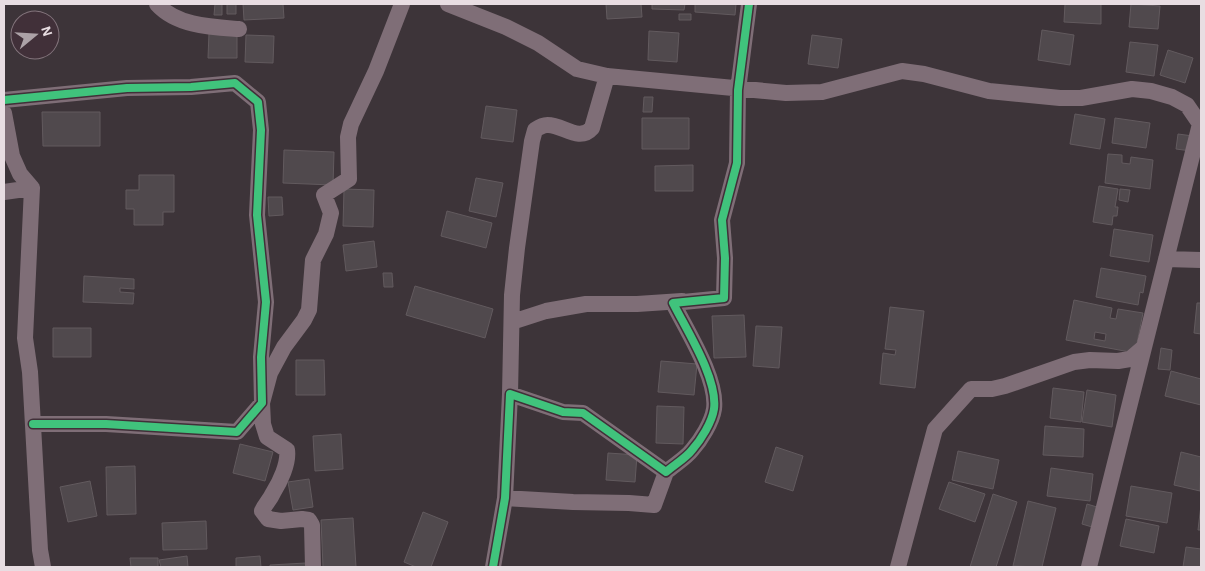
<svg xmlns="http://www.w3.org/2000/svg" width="1205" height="571" font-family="'Alegreya Sans',sans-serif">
<rect width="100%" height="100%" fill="#3d3439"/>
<path fill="#50494d" stroke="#625a5e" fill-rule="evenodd" d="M215,4H222V15H214Z
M227,4H236V14H227Z
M243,4H283L284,18L244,20Z
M606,4H641L642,17L607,19Z
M652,4H685L684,10L652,9Z
M695,4H736L735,15L695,12Z
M1065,4H1101V24L1064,22Z
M1131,4L1160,6L1158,29L1129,27Z
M679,14H691V20H679Z
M1042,30L1074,35L1070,65L1038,60Z
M649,31L679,33L677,62L648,60Z
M209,33H237V58H208Z
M246,35L274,36L273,63L245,62Z
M812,35L842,39L838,68L808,64Z
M1130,42L1158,45L1154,76L1126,72Z
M1168,50L1193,58L1185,83L1160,75Z
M644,97H653L652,112H643Z
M486,106L517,110L513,142L481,138Z
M42,112H100V146H43Z
M1075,114L1105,119L1100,149L1070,144Z
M642,118H689V149H642Z
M1115,118L1150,123L1146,148L1112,143Z
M1178,134L1193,136L1191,151L1176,149Z
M284,150L334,152L333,185L283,183Z
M1108,154L1122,155V163L1130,164L1131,157L1153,160L1150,189L1105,183Z
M693,165V191H655V166Z
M139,175H174V212H163V225H134V209H126V190H139Z
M476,178L503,183L496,217L469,211Z
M1099,186L1118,189L1115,207H1118L1117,216H1113L1112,225L1093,222Z
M344,189L374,190L373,227L343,226Z
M1120,189L1130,190L1128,202L1119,200Z
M268,197H282L283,215L269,216Z
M447,211L492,223L486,248L441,236Z
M1114,229L1153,235L1149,262L1110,256Z
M374,241L377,267L346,271L343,245Z
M1101,268L1146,276L1143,293L1140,292L1138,305L1096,297Z
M383,273H392L393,287H384Z
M84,276L134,279V289L120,288V292L134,293L133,304L83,302Z
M415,286L493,309L485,338L406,315Z
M1074,300L1112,308L1110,318L1116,319L1118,309L1143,313L1135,353L1066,340ZM1095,332L1106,334L1105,341L1094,339Z
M1197,303H1201V334L1194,333Z
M890,307L924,311L915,388L880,384L883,353L895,355L896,350L885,349Z
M744,315L746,357L714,358L712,316Z
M756,326L782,327L779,368L753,366Z
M53,328H91V357H53Z
M1161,348L1172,350L1170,370L1158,369Z
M296,360H324L325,395H296Z
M661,361L697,364L694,395L658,392Z
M1171,371L1201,379V405L1165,396Z
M1053,388L1084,392L1081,422L1050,418Z
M1087,390L1116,395L1112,427L1082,422Z
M657,406L684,407L683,444L656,443Z
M1045,426L1084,429L1083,457L1043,455Z
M341,434L343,469L315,471L313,436Z
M240,444L273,452L265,481L233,473Z
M776,447L803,456L793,491L765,482Z
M958,451L999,460L993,489L952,480Z
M1181,452L1201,457L1200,491L1174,485Z
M608,453L637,455L635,482L606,480Z
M135,466L136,514L107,515L106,467Z
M1051,468L1093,474L1090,501L1047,496Z
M309,479L313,507L293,510L288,482Z
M90,481L97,516L68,522L60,487Z
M949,482L985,494L975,522L939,509Z
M1131,486L1172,493L1167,523L1126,516Z
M993,494L1017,502L996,567H970Z
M1028,501L1056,508L1042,567L1013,566Z
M1087,504L1097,507L1092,527L1082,524Z
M1201,505V530H1198Z
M423,512L448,522L431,567H416L404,562Z
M353,518L356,567H323L321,520Z
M1126,519L1159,526L1154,553L1120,546Z
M206,521L207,549L163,550L162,523Z
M1186,547L1201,549V567H1183Z
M187,556L188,567H161L159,560Z
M260,556L261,567H236V558Z
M130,558H158V567H131Z
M306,563V567H270V565Z"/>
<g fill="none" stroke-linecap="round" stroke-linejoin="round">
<path stroke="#7f6e77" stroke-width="16" d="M157,4C177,26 211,27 239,29
M448,4L506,27L538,43L577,69L607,76L786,93L822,92L902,71L924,74L989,91L1060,98H1081L1132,89L1151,91L1172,97L1187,105L1200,124
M4,100L127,88L191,87L235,83L258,102L261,130L257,215L266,302L261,357L262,403L237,432L106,424H33
M4,113L12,156L20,174L32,188L25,338L30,372L40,550L43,567
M4,192L32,188
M1166,259L1201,260
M512,322L546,311L586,304H637L682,301
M510,394L512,295L517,248L532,141L535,130C538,128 543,125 547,125C562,124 579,143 592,128L607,76
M505,498L573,502L629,503L654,505L666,472
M313,567L312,525L309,520L302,519L281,521L268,519L262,511C265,504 270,500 273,493C280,482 289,463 287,450L267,437L263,424L262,403L270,373L284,347L304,320L309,310L313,260L326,234L331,213L324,195L349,179L348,137L351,124L376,71L402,4
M493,567L505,498L510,394L563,412L583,413L666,472C674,465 686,458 692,450C701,440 712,422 714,409C718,379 687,331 673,303L724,298L725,258L722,220L737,163L738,90L749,4
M898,567L935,429L971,389H992L1005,386L1074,362L1090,360L1118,361L1130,359L1144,347
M1089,567L1201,120"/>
<g stroke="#413039" stroke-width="11">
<path id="cycleway" d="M4,100L127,88L191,87L235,83L258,102L261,130L257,215L266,302L261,357L262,403L237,432L106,424H33
M493,567L505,498L510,394L563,412L583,413L666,472C674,465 686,458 692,450C701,440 712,422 714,409C718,379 687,331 673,303L724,298L725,258L722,220L737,163L738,90L749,4"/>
</g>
<use href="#cycleway" stroke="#40c37c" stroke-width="8"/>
</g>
<rect width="1205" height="571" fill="none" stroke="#e8dde2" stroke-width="10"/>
<g transform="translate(35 35) rotate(72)"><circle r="24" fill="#413039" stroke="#84757d"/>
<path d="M0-4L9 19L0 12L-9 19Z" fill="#aca2a7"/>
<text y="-8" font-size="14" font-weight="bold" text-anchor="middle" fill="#e8dde2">N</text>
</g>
</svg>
